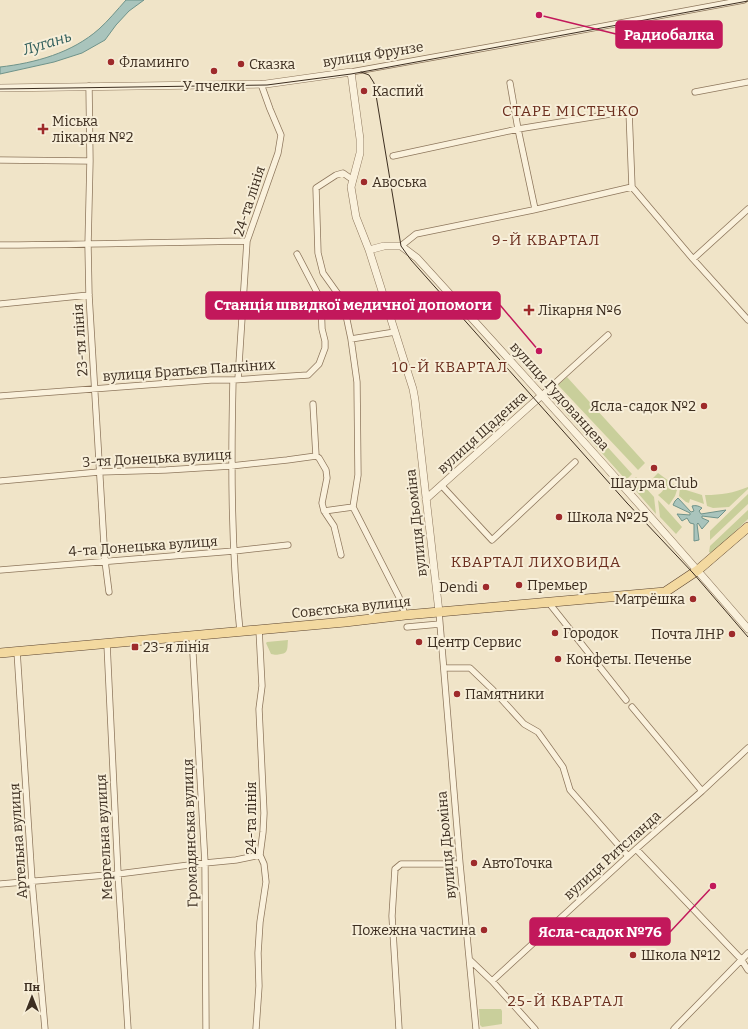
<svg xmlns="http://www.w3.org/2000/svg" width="748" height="1029" font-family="Bitter,serif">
<rect width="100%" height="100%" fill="#f0e4c8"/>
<path fill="#c9cf9b" d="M567,377L645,463L638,470L558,385Z
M555,389L632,474L626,480L549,394Z
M658,473L673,484L678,487L675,496L669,505L658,495C668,489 665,479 653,478Z
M636,477L654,497L656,514L630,484Z
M748,487V489L729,507L713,508L707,506L705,495C722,495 733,493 748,487Z
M680,488L686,490L702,495L704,504L690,499L689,503L686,502L679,496Z
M748,494V504L710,540V531Z
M658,500L682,527L676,534L660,517Z
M748,510V519L712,554L709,552L710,546Z
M288,640C287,647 289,653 281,654C277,655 275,655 271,654L266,643L267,642Z
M479,1009H501L502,1011V1024L482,1027L480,1025Z"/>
<path fill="#a9c4bc" stroke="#6f938a" d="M126,0H144L129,11L116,25L105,40L82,53L54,62L0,74V67C35,63 72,53 99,29C108,21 117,10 126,0Z
M678,498L691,512L694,511L692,506C696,505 699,506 702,508L699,511L701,514L726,510L718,518L702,516V518L709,521L702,529L698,523L697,524L699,540L694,541V524L690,523L687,518L682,521L677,514L690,515V513L673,505L675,501Z"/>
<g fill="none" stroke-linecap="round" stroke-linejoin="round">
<g stroke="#8d765c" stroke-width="7">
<path id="minor" d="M351,72L501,45L744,0
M510,83L518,129L535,209
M89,86L90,161L88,245L89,295L105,561L109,592
M695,92L748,82
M393,156L518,129L629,111L632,187
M0,160L90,161
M353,180L343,173L336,175L316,188L318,253L323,273L343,301L351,339L357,382L358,475L353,507
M632,187L693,259L748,320
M0,245H6C86,245 167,242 247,241
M401,246L416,234L533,210L632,187
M693,259L748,209
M0,304L89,295
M351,339L395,332
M238,379L247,241L278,153L281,135L270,109L261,84
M233,380C231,464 231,548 240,631
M542,395L608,335
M0,396L211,380H233L308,375L319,364L325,348V341L322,329L321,300L297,254
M313,404L316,456L319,458L326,470L327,478L322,503L324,511L334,526L341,555
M0,481L99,472L166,470L231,466L287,460L316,456
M442,486L492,540L575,462
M353,507L399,597L405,615
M324,511L353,507
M0,570L234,551L288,545
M549,603L626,700
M439,612L460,864L476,1029
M407,627L440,624
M192,636L205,863L206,1029
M107,644L118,874L128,1029
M17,651L32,881L45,1029
M444,668H470L493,690L524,724L538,732L563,767L570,790L628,856
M632,707L702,791
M636,849L741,959L748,970
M0,884L118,874L205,863L236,860L260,855
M470,960L492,981L535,1029
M492,981L636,849L702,791L748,748
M256,1029L259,986L258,953L260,922L266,882L264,864L260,855L263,832L264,813L259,709L262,686L259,629
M399,1029L392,916L395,869L401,864H460
M674,1029L748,953"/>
</g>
<g stroke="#8d765c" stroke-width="8">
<path id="tertiary" d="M0,88L266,84L351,72L360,139V153L351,187L356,217L369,250L395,332L413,389L415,400L439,612
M369,250L384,246H401L417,258C529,381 640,503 748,629
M426,499L542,395"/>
</g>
<g stroke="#5b4430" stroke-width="10">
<path id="primary" d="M0,653L345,622L405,615L665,592L698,570L748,527"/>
</g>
<use href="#minor" stroke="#faf1dc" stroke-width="5.5"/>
<use href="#tertiary" stroke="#faf1dc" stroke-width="7"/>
<use href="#primary" stroke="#f3d9a0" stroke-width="9"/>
<path stroke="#3d2e20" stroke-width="1" d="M361,72L369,75L374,83L401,246L411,260L627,503L693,573L748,637
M0,89L267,85L351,74L748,1"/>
</g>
<g fill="#9e2a2b" stroke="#f7eed8" stroke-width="1.5">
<circle cx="111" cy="62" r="4"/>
<circle cx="241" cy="64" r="4"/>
<circle cx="214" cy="71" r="4"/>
<circle cx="364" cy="91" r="4"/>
<path d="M41 123h4v4h4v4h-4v4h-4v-4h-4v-4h4z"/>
<circle cx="364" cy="182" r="4"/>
<path d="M527 304h4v4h4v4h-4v4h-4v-4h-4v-4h4z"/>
<circle cx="704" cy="406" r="4"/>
<circle cx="654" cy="468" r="4"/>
<circle cx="559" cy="517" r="4"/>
<circle cx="519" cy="585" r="4"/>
<circle cx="486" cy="587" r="4"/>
<circle cx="693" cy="599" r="4"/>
<circle cx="555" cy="633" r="4"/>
<circle cx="732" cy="634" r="4"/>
<circle cx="419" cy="642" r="4"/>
<rect x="131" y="643" width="8" height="8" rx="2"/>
<circle cx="558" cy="659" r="4"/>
<circle cx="457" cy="694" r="4"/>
<circle cx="474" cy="863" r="4"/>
<circle cx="484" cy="930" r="4"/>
<circle cx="633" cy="955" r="4"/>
</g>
<g text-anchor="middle" stroke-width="4" stroke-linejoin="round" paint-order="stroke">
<g font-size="14" fill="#3d2e20" stroke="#f7eed8">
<text transform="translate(373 54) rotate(-9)" y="5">вулиця Фрунзе</text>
<text transform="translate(249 201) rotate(-72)" y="5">24-та лінія</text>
<text transform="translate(80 340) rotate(-94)" y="5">23-тя лінія</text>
<text transform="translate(189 370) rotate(-4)" y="5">вулиця Братьєв Палкіних</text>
<text transform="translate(560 396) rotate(48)" y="5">вулиця Гудованцева</text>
<text transform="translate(482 432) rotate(-42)" y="5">вулиця Щаденка</text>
<text transform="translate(157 458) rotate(-3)" y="5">3-тя Донецька вулиця</text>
<text transform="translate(416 523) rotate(-96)" y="5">вулиця Дьоміна</text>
<text transform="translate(143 546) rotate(-4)" y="5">4-та Донецька вулиця</text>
<text transform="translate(351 607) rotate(-6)" y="5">Совєтська вулиця</text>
<text transform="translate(251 818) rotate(-90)" y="5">24-та лінія</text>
<text transform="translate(190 833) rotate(-92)" y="5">Громадянська вулиця</text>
<text transform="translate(104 837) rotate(-93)" y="5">Мергельна вулиця</text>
<text transform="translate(18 841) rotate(-94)" y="5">Артельна вулиця</text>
<text transform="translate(446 845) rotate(-95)" y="5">вулиця Дьоміна</text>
<text transform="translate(612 855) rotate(-42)" y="5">вулиця Ритсланда</text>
</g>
<g font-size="14" fill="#3d2e20" stroke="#f7eed8" text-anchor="start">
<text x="119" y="67">Фламинго</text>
<text x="249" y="69">Сказка</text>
<text x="214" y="91" text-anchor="middle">У пчелки</text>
<text x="372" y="96">Каспий</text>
<text x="52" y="126">Міська<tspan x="52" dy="16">лікарня №2</tspan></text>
<text x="372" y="187">Авоська</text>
<text x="538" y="315">Лікарня №6</text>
<text x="696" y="411" text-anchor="end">Ясла-садок №2</text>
<text x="654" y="488" text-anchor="middle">Шаурма Club</text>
<text x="567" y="522">Школа №25</text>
<text x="527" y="590">Премьер</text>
<text x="478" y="592" text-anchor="end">Dendi</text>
<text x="685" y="604" text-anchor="end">Матрёшка</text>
<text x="563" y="638">Городок</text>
<text x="724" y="639" text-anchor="end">Почта ЛНР</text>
<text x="427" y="647">Центр Сервис</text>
<text x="143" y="652">23-я лінія</text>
<text x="566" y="664">Конфеты. Печенье</text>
<text x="465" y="699">Памятники</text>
<text x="482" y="868">АвтоТочка</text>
<text x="476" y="935" text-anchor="end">Пожежна частина</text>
<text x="641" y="960">Школа №12</text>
</g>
<g font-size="15" font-style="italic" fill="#2f5d5a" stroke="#f7eed8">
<text transform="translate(47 43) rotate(-17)" y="5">Лугань</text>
</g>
<g font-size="15" letter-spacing="1" fill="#6b2e1e" stroke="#f7eed8">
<text x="571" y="116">СТАРЕ МІСТЕЧКО</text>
<text x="546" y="245">9-Й КВАРТАЛ</text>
<text x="450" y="372">10-Й КВАРТАЛ</text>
<text x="536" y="567">КВАРТАЛ ЛИХОВИДА</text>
<text x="566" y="1006">25-Й КВАРТАЛ</text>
</g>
</g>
<path fill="none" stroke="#c2185b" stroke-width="1.5" d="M539 15L616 34M539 351L500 305M713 886L670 932"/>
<g fill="#c2185b" stroke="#f7eed8" stroke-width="1.5">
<circle cx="539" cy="15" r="4"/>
<circle cx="539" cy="351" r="4"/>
<circle cx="713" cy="886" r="4"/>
</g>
<g fill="#c2185b" stroke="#c2185b" stroke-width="1.5">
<rect x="616" y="21" width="106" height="27" rx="4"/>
<rect x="206" y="292" width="294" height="27" rx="4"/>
<rect x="530" y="918" width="140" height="27" rx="4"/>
</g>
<g font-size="15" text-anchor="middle" font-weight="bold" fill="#fff">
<text x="669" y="40">Радиобалка</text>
<text x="353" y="310">Станція швидкої медичної допомоги</text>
<text x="600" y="937">Ясла-садок №76</text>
</g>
<g transform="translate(32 997)" stroke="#f7eed8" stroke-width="3" paint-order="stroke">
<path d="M0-3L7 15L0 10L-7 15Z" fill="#3d2e20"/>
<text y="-6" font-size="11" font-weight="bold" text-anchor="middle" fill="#3d2e20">Пн</text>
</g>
</svg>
